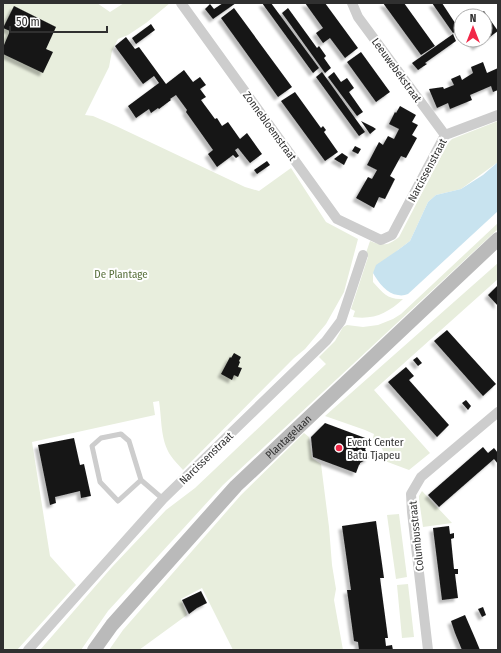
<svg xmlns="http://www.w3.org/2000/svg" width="501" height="653" font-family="'Fira Sans Condensed',sans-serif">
<defs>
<filter id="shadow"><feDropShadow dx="-3.5" dy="3.5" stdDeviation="1" flood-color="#0004"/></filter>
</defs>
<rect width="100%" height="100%" fill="#fff"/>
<path fill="#e8eedd" d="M3,3H97L110,12L124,3H170L146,23L128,35L118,39L112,51L109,67L85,115L93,116L116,126L245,187L259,191L291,168L326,222L358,239L344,292L326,324L305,349L294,358L183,470C179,465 174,461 171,456C160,440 162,419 159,401L153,402L155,415L32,442L50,556L76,585L17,650H3Z
M498,121V162L461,189L436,195L428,202L410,241L398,250L373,273V282C383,293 388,300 403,299C388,313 374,320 353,317L355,311L351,309L368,257L365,256L370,241C383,246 388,246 399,237L448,143L452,139Z
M498,223V229L223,485L108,611L81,650H40L112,567L166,510L195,488L326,364L319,357L335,341L343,327L347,325L363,327L378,325L393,319L401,314Z
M498,263V279L374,390L430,453L409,470L385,461C383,448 383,447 373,438L374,434L365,430L325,416Z
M304,433L309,437L312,458L321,464L329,527L332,565L336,589L334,600L343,650H233L202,588L181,599L187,615L139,650H109L123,630L241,495Z
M422,491L452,523L423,527L419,499V496Z
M399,514L407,577L396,579L387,515Z
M408,584L414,637L402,638L397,585Z"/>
<path fill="#c8e3ef" d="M498,162V211L408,294C405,295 402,296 398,295C387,294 378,282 373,273L376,265L398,250L410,241L428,202L436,195L461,189L483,175Z"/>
<path fill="#171717" filter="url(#shadow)" d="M223,3H236L213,19L205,9L210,4L214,9Z
M262,3H271L319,68L313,73Z
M305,3H325L358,48L345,58L330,38L323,43L316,33L323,28Z
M383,3H404L435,46L421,55Z
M432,3H442L459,29L453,33Z
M14,6L56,27L46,49L53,52L43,73L3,54V44L4,45L10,31L3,28Z
M234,8L292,87L278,97L221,18Z
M288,8L317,48L319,46L326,56L324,58L331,68L325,73L282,13Z
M484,11L498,31L476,47L471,40H485V16H477Z
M151,24L155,30L136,44L132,38Z
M453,34L456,41L425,63L427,64L418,70L412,63Z
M126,37L135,49L139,47L166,84L184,70L193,82L200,77L206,85L200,89L206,97L201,100L215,119L217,118L222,126L228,122L240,139L247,133L262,154L250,163L238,148L235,150L239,156L236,158L233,155L217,167L208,154L213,150L186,112L187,110L176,95L170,99L171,100L159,109L158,108L151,113L149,109L136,118L128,106L159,83L154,76L143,84L117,49L115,46Z
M361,52L390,92L376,102L347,62Z
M483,62L487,73L498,68V90L493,92L491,86L470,95L472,100L450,109L448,103L437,108L429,89L443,87L444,89L454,85L451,79L460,75L462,80L473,73L471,67Z
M322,72L365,132L359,136L316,77Z
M334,72L341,82L347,78L354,88L349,92L363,112L357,116L328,77Z
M295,92L321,128L323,126L326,130L324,132L338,152L325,161L281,101Z
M400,106L416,115L412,122L418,125L412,135L417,138L406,158L401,156L390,176L395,179L385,199L379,197L374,208L356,198L368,177L372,179L377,170L367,165L379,142L383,145L388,136L394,139L399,129L389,124L395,112L396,113Z
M361,121L373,127L376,129L370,134Z
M355,146L361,149L358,154L352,151Z
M342,153L348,157L344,165L334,159Z
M267,161L270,165L257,174L254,170Z
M498,285V306L488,295Z
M447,330L496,384L483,396L434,341Z
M234,353L241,357L239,361L240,362L238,367L242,368L238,377L234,375L232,380L221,374L230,357L231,358Z
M417,357L422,363L418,366L413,360Z
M406,367L414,376L409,380L449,425L437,437L388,382Z
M466,400L471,406L468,410L462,403Z
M325,423L368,439L366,446V448L365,449L369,458L360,463V464L359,465L356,473L313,457L311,437Z
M74,438L80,465L84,464L91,496L81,498L80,491L55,497L56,503L50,505L38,445Z
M483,447L488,453L494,448L498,453V464L494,459L439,507L428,495Z
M376,521L384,578H380L388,638H385L386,646L392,645L393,650H359L358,642L354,641L347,590H351L342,526Z
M449,526L450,534L454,533V538L451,539L454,569H458V574H455L458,598L442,600L433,528Z
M201,591L207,603L197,608L189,614L182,600Z
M483,607L486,615L482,617L478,609Z
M465,615L475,638L480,650H462L455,633L451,621Z"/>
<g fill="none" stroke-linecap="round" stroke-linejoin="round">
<path stroke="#cdcdcd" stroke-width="5" d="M141,480L118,501L100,482L92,446L101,438L121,434L129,441L141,480L163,499"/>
<path stroke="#cdcdcd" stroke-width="10" d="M181,3L337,219L381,240L392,235L445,135L498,115
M352,3L358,17L445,135
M28,650L86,585L163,499L326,341L341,321L363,255
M428,650L412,512L411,494L421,477L498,412"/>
<path stroke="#bababa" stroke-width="14" id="s1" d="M94,650L112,625L236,486L498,239"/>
</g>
<circle fill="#f12848" stroke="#fff" stroke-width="1.5" cx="339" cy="448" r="4"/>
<g text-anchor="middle" stroke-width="4" stroke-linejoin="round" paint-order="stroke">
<g font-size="11" fill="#303030" stroke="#fff">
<text transform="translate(397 70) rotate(54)" y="4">Leeuwebekstraat</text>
<text transform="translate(270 126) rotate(54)" y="4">Zonnebloemstraat</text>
<text transform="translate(427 170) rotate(-62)" y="4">Narcissenstraat</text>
<text dy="4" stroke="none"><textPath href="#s1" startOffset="289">Plantagelaan</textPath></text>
<text transform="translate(206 458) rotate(-44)" y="4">Narcissenstraat</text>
<text transform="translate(416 536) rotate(-96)" y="4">Columbusstraat</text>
</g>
<g font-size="11" fill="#576f3a" stroke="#fff">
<text x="121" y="278">De Plantage</text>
</g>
<g font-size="11" fill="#303030" stroke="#fff" text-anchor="start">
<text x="347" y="446">Event Center<tspan x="347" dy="13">Batu Tjapeu</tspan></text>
</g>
</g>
<rect width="501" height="653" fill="none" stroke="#303030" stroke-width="8"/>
<g transform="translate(473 28)"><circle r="19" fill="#ffffff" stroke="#acacac"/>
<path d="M0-3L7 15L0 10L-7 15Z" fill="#f12848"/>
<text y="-6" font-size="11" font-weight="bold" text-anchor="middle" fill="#303030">N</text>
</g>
<path d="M10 26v6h97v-6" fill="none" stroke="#303030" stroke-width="2"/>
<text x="16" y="26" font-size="12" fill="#303030" stroke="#ffffff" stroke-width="3" paint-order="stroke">50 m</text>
</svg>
